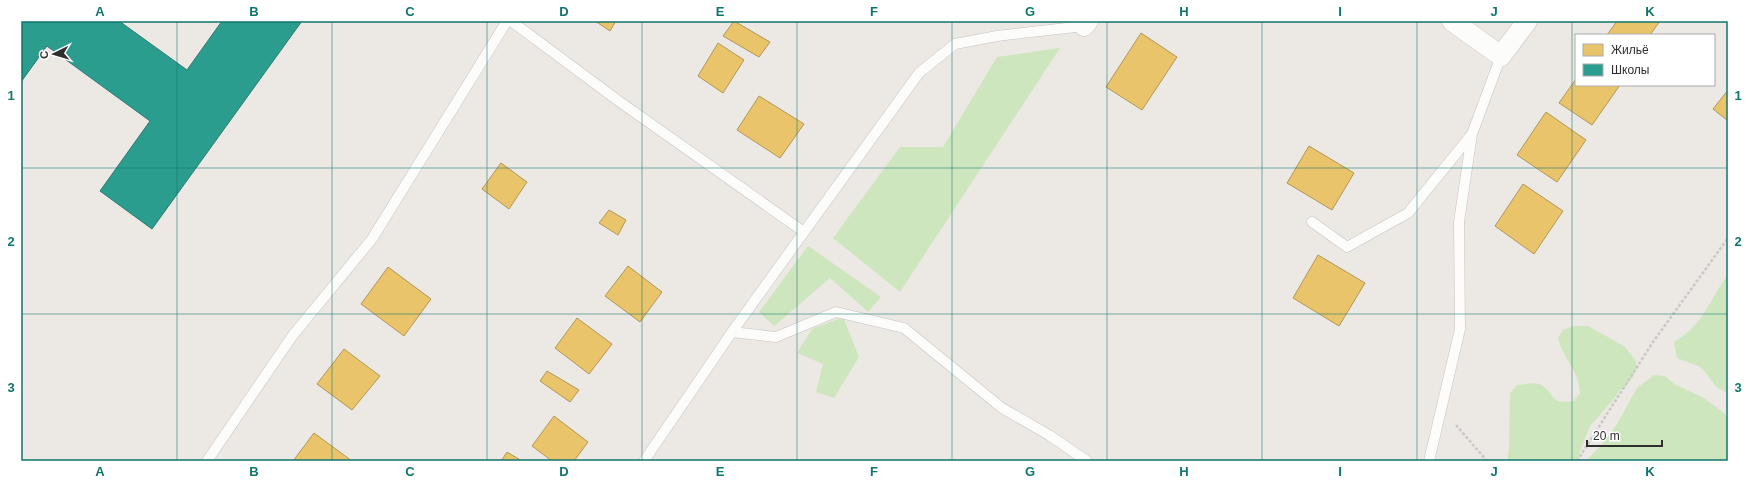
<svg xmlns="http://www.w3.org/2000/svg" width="1749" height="482" font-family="Arial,sans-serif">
<rect width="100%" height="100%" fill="#ece8e4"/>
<path fill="#cee6be" d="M1060,48L900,292L833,238L900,147H943L997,57Z
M808,246L881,297L868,312L830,278L774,326L759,312Z
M1728,275V393C1710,387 1711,374 1698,366C1691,363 1684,361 1677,358L1674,342C1706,323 1707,302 1728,275Z
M843,317L859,357L834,398L816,392L823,364L797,353L812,329Z
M1574,326H1588L1624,346L1636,361V371L1632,378L1626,386L1619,391L1614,399L1590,426L1580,451L1578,461H1507L1509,449L1510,393L1517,385C1523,385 1534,382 1539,384C1557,392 1546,405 1574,401L1580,393C1579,370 1563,359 1558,338L1563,330Z
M1654,375L1665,376L1674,384L1704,398L1728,416V461H1586L1603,443L1617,424L1637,388Z"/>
<path fill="#e9c46a" stroke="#b19758" d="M595,21H616L610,31Z
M734,21L770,42L759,57L723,36Z
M1617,21H1660L1650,35H1607Z
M1141,33L1177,57L1142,110L1106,87Z
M718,43L744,60L723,93L698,76Z
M1576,79V85H1620L1592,125L1559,103Z
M1728,90V121L1713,109Z
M759,96L804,124L780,158L737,130Z
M1546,112L1586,140L1557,182L1517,155Z
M1309,146L1354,173L1332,210L1287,183Z
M501,163L527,182L509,209L482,189Z
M1523,184L1563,211L1534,254L1495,226Z
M609,210L626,220L618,235L599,223Z
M1318,255L1365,283L1339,326L1293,298Z
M628,266L662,292L640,322L605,296Z
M388,267L431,299L404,336L361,304Z
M577,318L612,344L589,374L555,348Z
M344,349L380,376L352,410L317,384Z
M547,371L579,390L570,402L540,381Z
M554,416L588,442L574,461H552L532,446Z
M314,433L352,461H293Z
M507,452L522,461H501Z"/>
<path fill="#2a9d8f" stroke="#2b7c72" d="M21,21H119L187,70L222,21H302L152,229L100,191L150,121L47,46L21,82Z"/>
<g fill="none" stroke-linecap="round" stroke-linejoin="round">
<g stroke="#c5c4c5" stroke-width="11">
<path id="service" d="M511,21L620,102L804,232L732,332L644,461
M1312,222L1347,247L1408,213L1472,134
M804,232L919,73L955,44L997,36L1084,26
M732,332L776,337L836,312L904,328L1002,408L1049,435L1087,461
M207,461L293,335L372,239L507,21
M1429,461L1460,329L1459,222L1472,134L1501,56"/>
</g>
<g stroke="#c5c4c5" stroke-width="21">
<path id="minor" d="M1452,21L1501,56L1527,21
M1084,26L1088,21"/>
</g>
<path stroke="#c9c9c8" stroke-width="2.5" stroke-dasharray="3 2" stroke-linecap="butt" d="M1456,425L1487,461
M1577,461L1653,342L1728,238"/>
<use href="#service" stroke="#fcfcfb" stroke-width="10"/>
<use href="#minor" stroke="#fcfcfb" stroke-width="20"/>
</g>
<path fill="none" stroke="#0f766e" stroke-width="1" stroke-opacity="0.55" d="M177,21V461M332,21V461M487,21V461M642,21V461M797,21V461M952,21V461M1107,21V461M1262,21V461M1417,21V461M1572,21V461M21,168H1728M21,314H1728"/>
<rect width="1749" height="482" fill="none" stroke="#ffffff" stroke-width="44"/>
<rect x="1575" y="34" width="140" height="52" fill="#ffffff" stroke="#ababab"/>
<rect x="1583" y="44" width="20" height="12" fill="#e9c46a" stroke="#ababab"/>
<text x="1611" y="54" font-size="12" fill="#2e2e2e">Жильё</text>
<rect x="1583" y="64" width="20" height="12" fill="#2a9d8f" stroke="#ababab"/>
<text x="1611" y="74" font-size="12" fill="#2e2e2e">Школы</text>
<g transform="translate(54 54) rotate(265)" stroke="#ffffff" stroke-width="3" paint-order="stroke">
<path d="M0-3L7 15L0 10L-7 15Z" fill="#2e2e2e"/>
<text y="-6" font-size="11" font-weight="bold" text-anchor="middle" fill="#2e2e2e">С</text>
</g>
<path d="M1587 440v6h75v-6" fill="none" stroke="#2e2e2e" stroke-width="2"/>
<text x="1593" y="440" font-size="12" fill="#2e2e2e" stroke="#ffffff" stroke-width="3" paint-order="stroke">20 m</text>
<rect x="22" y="22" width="1705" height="438" fill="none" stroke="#0f766e" stroke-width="1.5"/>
<g font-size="13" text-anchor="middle" font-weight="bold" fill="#0f766e">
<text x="100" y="16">A</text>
<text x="254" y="16">B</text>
<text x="410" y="16">C</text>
<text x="564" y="16">D</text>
<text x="720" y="16">E</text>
<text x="874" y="16">F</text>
<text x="1030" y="16">G</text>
<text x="1184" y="16">H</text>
<text x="1340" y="16">I</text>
<text x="1494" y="16">J</text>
<text x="1650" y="16">K</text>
<text x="11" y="100">1</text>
<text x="1738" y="100">1</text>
<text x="11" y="246">2</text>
<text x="1738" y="246">2</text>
<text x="11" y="392">3</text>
<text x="1738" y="392">3</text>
<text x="100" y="476">A</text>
<text x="254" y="476">B</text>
<text x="410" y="476">C</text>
<text x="564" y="476">D</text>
<text x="720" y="476">E</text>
<text x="874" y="476">F</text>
<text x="1030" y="476">G</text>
<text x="1184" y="476">H</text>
<text x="1340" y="476">I</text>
<text x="1494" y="476">J</text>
<text x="1650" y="476">K</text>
</g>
</svg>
